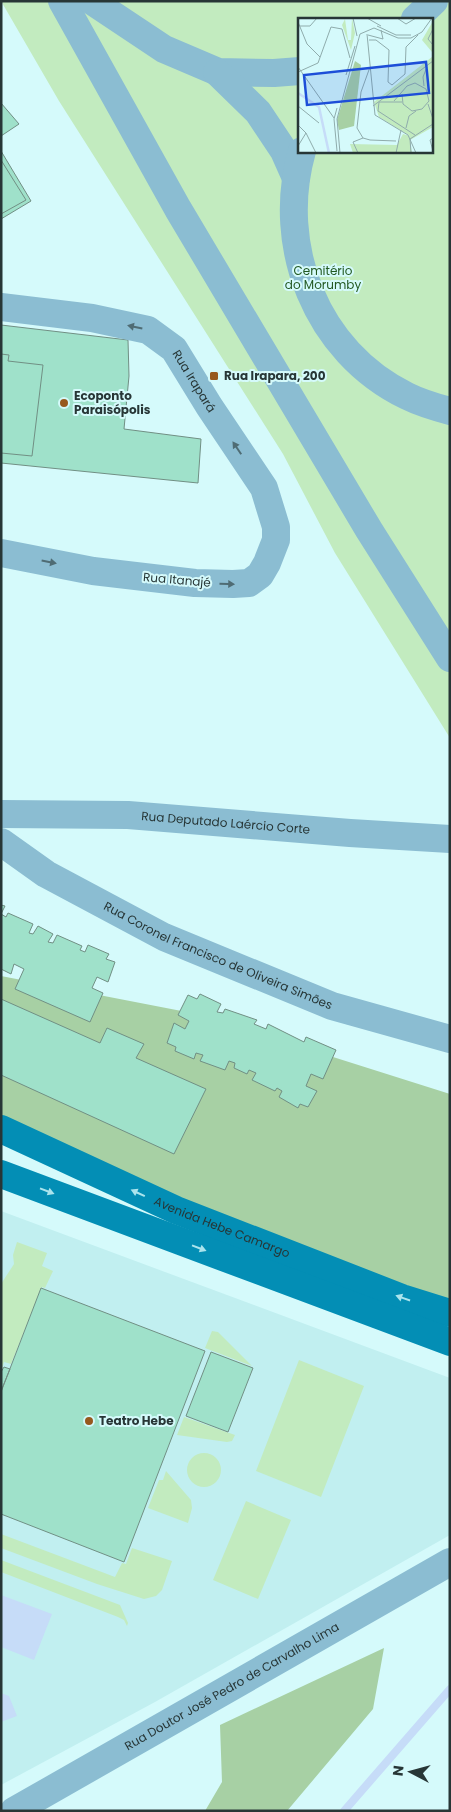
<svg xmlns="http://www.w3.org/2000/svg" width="451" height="1812" font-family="Poppins,sans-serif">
<rect width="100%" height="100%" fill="#d5fafb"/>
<path fill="#c1eff0" d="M1,1211L450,1378V1535L155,1702L1,1785Z"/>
<path fill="#c2ebbf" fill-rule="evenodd" d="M1,1H450V738L335,553L283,454L59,101ZM300,19H432V151H300Z
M17,1242L47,1253L42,1266L53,1271L45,1288L42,1287L11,1364L4,1362L2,1369L1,1284L14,1264L13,1255Z
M212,1331L218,1332L252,1366L205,1348Z
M299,1360L364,1386L321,1497L256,1471Z
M184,1417L235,1435L232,1441L227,1442L177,1435Z
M187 1470a17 17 0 1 1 34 0a17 17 0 1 1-34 0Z
M166,1471L191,1500L192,1508L188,1523L148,1508L159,1480H163Z
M246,1501L291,1520L258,1599L213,1580Z
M1,1534L115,1577L122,1563L126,1564L132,1548L172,1561L162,1590L156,1596L144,1599L97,1584L1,1548Z
M1,1560L120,1605L128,1623L127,1626L124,1620L118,1617L1,1572Z"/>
<path fill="#a7d0a4" d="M1,976L197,1014L450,1094V1302L1,1133Z
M384,1648L373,1709L287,1811H205L222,1782L220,1725Z"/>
<path fill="#c6dcf8" d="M1,1595L52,1614L34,1660L1,1647Z
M1,1693L9,1696L17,1716L1,1722Z"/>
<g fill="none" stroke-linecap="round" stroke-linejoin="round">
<path stroke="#c6dcf8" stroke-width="8" d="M344,1811L450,1689"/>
</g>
<path fill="#9fe1ca" stroke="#718f84" d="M1,103L19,124L1,136Z
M1,151L31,201L1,219Z
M1,160L26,200L1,214Z
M1,325L128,340L129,376L124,429L201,439L198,483L1,463Z
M1,354L9,355L8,361L43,365L32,456L1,453Z
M1,905L5,906L1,914L6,917L8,913L33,924L29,933L33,934L38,926L53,934L48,942L53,943L57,935L82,946L80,950L85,952L88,945L109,954L106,959L115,962L108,982L97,977L92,988L103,993L90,1022L15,989L24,969L14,964L11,974L1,969Z
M200,994L221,1004L217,1012L223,1013L225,1009L257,1020L254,1024L266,1029L268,1024L304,1042L306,1037L336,1050L323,1079L311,1074L306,1086L317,1091L308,1107L300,1104L298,1108L279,1097L282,1091L277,1088L275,1091L252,1080L256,1073L249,1070L247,1074L234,1068L235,1063L229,1061L225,1070L200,1061L203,1055L196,1053L194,1059L175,1051L176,1047L167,1043L174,1023L185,1029L189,1021L178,1015L188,995L197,999Z
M1,999L100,1043L107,1028L144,1044L136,1058L206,1089L174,1154L1,1075Z
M41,1288L205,1351L124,1562L1,1514V1392Z
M211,1352L253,1368L228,1432L186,1416Z
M4,1367L10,1369L1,1391V1372Z"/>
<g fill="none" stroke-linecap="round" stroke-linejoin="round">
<g stroke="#8bbdd2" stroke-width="28">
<path d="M62,1L178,209L369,530L450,658"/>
<path d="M92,1L164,49L218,72L274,73L300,71"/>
<path d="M415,19L434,1"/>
<path d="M217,72L258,112L284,151L296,178"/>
<path d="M302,151C275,246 316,352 407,396C421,403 435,407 450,411"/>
<path id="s1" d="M1,307L92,318L148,330L174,349L209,406L264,488L276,527V540L267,563L260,575L249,583L233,584L195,583L93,571L1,553"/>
<path id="s2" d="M1,814L128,815L350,833L450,839"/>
<path id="s3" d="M1,842L46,874L164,937L332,1006L450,1039"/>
<path id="s4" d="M14,1811L450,1562"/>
</g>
<g stroke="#038eb5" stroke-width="28">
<path id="s5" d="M1,1129L176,1210L402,1298L450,1313"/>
<path d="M1,1174L450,1342"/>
</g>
</g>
<defs><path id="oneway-solid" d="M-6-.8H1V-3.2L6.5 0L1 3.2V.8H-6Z" transform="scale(1.25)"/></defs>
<g fill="#4f6c74">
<use href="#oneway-solid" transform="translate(135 327) rotate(-168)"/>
<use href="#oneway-solid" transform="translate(237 448) rotate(-124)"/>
<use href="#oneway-solid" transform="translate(49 562) rotate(11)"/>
<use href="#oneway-solid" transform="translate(227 584) rotate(1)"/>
</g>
<g fill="#abe4ed">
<use href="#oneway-solid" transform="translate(47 1191) rotate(21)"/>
<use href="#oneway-solid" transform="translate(138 1193) rotate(-155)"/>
<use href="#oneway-solid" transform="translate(199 1248) rotate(21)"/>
<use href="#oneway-solid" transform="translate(403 1298) rotate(-161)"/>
</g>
<g fill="#97591e" stroke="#d5fafb" stroke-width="2">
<rect x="209" y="371" width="10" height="10" rx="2.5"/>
<circle cx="64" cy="403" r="5"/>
<circle cx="89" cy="1421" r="5"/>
</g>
<g text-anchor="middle" stroke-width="4" stroke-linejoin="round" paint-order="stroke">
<g font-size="12" fill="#235921" stroke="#d5fafb">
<text x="323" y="275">Cemitério<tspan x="323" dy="14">do Morumby</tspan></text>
</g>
<g font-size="12" font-weight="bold" fill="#273636" stroke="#d5fafb" text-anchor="start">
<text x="224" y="380">Rua Irapara, 200</text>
<text x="74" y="400">Ecoponto<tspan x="74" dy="14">Paraisópolis</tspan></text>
<text x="99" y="1425">Teatro Hebe</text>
</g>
<g font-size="12" fill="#273636" stroke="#d5fafb">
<text dy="4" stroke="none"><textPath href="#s1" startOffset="219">Rua Irapará</textPath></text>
<text transform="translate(177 580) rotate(5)" y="4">Rua Itanajé</text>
<text dy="4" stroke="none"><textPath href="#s2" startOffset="225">Rua Deputado Laércio Corte</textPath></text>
<text dy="4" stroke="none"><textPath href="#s3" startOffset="246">Rua Coronel Francisco de Oliveira Simões</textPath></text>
<text dy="4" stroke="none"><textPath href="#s5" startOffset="242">Avenida Hebe Camargo</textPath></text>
<text dy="4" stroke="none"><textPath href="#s4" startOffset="251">Rua Doutor José Pedro de Carvalho Lima</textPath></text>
</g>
</g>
<g transform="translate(298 18)">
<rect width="135" height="135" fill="#d5fafb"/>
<path d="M54,0L57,15L53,32L44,7L47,1L50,22H53ZM135,3V109L112,122L114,135H55L52,126L99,127L105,116L112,118L81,99L76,84L134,39V34L124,22Z" fill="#c2ebbf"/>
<path d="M57,43L63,47L56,108L41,112L39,102Z" fill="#a7d0a4"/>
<path fill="none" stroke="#c6dcf8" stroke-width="2.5" d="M0,75L21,89L31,135"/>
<path fill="none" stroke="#8facac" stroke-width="1" d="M55,0L59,18M69,0L83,8M99,0L108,6L118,0M0,4L9,26L22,39M2,8H12L19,0M79,8L98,17H113M135,11L130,21L135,27M69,16L77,97L110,117L118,135M70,17L85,21L83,12M71,22H78L91,32L90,64L94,67L107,56L108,29L120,17M0,49L36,100M72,49L63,74L59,110L65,120L72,122L98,123M0,54L20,45L33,9L44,11L52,40M48,57L57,28M126,68L125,59L129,49M96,83L109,68L117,65L128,71L131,83L124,91L114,93L105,86L104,76M104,84H81L80,93L117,117M130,86L135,101M0,88L21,105M75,88L135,43M0,107L8,115L18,135M108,110L111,98L118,93M135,120L132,122L135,133M0,128L8,115M39,133L36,101L39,90M42,135L39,101L62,16L76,10L100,20H113L124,14L134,0M60,135L55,124L65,120M98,135L103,112M113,135L112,121L135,106"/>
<path fill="#1d4ed8" fill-opacity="0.15" stroke="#1d4ed8" stroke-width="2.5" d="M128,44L131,75L9,87L6,57Z"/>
<rect width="135" height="135" fill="none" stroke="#273636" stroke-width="2.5"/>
</g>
<rect width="451" height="1812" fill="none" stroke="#273636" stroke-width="5"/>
<g transform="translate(411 1772) rotate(276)" stroke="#d5fafb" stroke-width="4" paint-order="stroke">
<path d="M0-4L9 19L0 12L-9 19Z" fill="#273636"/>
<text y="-8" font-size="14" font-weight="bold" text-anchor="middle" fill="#273636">N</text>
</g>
</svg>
